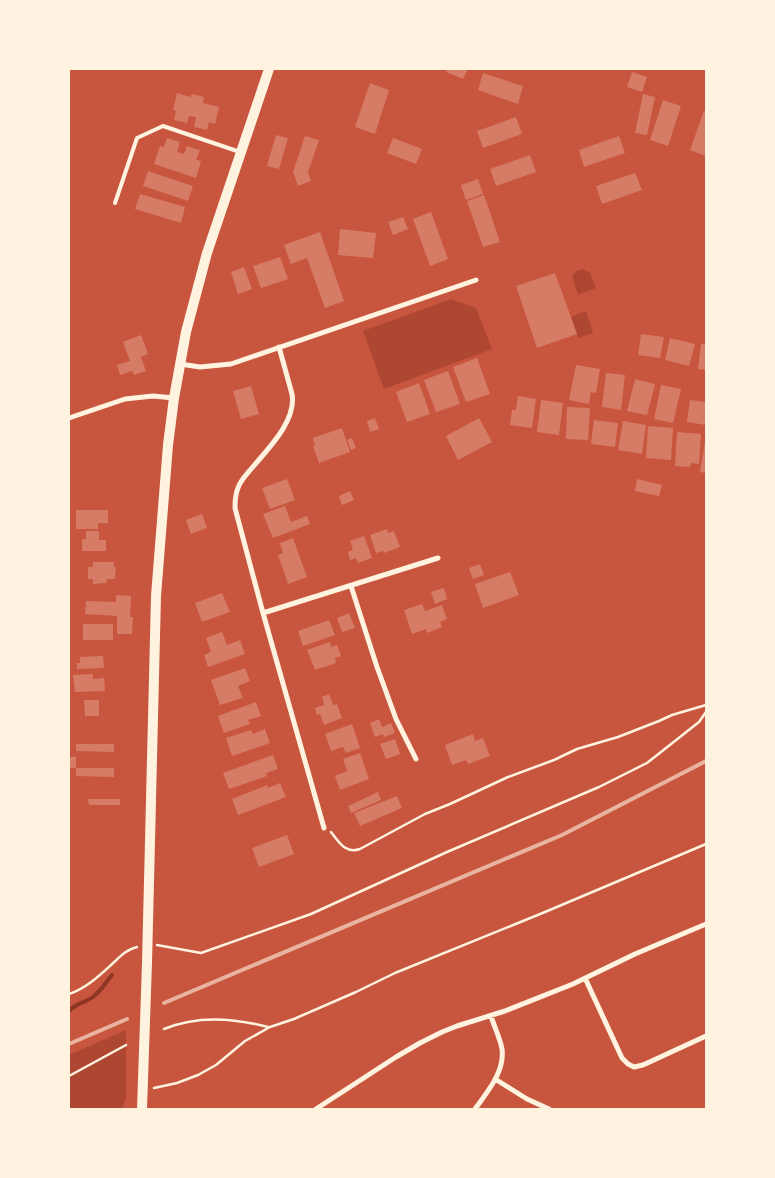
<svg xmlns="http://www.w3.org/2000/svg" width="775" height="1178" font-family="Helvetica,sans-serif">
<rect width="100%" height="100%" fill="#c8553d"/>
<path fill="#ae4732" d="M583,269L590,273L596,288L578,295L572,276L576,271Z
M451,299L476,308L492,349L384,389L363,331Z
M586,311L593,333L578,338L571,317Z
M126,1030V1098L122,1109H69V1055Z"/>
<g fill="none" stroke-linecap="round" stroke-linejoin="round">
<path stroke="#8f3625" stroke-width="4" d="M69,1011C76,1003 85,1003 93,997C101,991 106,982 112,975"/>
</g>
<path fill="#d67c66" d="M447,69H468L463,79L446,72Z
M632,72L647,77L642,92L627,87Z
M483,73L523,86L518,104L478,90Z
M370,83L389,90L375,134L355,127Z
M177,93L191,97L192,94L204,97L203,103L219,107L215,124L209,122L207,130L194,127L196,117L189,116L187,123L174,120L176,111L173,110Z
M643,94L655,97L647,135L635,133Z
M663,100L681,106L668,146L650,140Z
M704,111H706V156L690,150Z
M516,117L522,134L483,148L477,131Z
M276,135L288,138L279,169L267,166Z
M305,136L319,140L308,172L311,181L298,186L293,172Z
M619,136L625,153L584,167L579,150Z
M167,138L180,142L177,152L184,154L187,146L200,150L196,160L201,161L196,178L154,164L160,146L164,147Z
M393,138L422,149L416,164L387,153Z
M530,155L536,172L496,186L490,169Z
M148,171L193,186L188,201L143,186Z
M635,173L642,190L602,204L596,186Z
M478,179L483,194L466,200L461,185Z
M140,194L185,207L181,223L135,209Z
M484,195L500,242L483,247L467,201Z
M431,212L448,259L430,266L413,219Z
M403,217L408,229L393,235L388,222Z
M340,229L376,233L373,258L338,255Z
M320,232L344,301L325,308L307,258L291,264L284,245Z
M280,257L288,279L261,288L253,266Z
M244,267L252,289L238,294L231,272Z
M555,273L577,334L537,348L516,286Z
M641,334L664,337L660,358L638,355Z
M141,335L148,354L141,357L146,371L134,375L132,371L120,375L117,365L130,361L123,342Z
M670,338L695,344L689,366L665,360Z
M701,344H706V370L698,369Z
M477,358L490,394L466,402L453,367Z
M576,365L600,369L596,393L591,392L589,404L569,400Z
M448,371L460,404L436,412L424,380Z
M606,373L625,375L621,410L602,407Z
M635,379L655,384L647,415L627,411Z
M419,383L430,414L407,422L396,392Z
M661,385L681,389L673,423L654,419Z
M251,386L259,414L241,419L233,391Z
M518,396L536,399L532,428L510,425L512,410H516Z
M541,400L563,403L559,435L537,432Z
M690,400L706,402V425L687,422Z
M567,407L590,408L588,440L566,439Z
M375,418L379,429L370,432L367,421Z
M479,418L492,442L458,460L446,436Z
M594,420L618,423L615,447L591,444Z
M623,421L646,425L642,454L618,450Z
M648,426L673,428L671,460L646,458Z
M342,428L350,452L319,463L313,446L315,445L313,438Z
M677,432L701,434L699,464L691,463L690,467L675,466Z
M352,438L356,448L351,450L347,440Z
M705,442H706V473L700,472Z
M287,479L295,500L270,509L262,488Z
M637,479L662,485L659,496L635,491Z
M350,491L354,500L342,505L339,496Z
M285,506L291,522L307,516L310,524L273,538L263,514Z
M76,510H108V523H98V529H76Z
M202,514L207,528L191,534L186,520Z
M387,529L388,533L394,531L400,547L384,553L383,551L376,553L370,535Z
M86,531H99V540H106V551H82V539H86Z
M364,536L372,558L358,563L356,558L350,560L348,552L353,550L350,541Z
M293,538L307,577L288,584L278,555L283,553L280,543Z
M93,562H114V567H116L115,579H107L106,583L93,584V579H88V567H93Z
M480,564L484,575L473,579L469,568Z
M510,572L519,595L483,608L475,584Z
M444,588L447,599L435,604L431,592Z
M222,593L230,612L202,622L195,603Z
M116,595L131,596L130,617H133L132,634H117V616L85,614L86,601L116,602Z
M422,604L425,611L442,605L447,619L440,622L442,627L427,633L426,629L412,634L404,610Z
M349,613L355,628L342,632L337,618Z
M329,620L335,635L303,646L298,631Z
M83,624H113V640H83Z
M222,632L227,645L240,640L245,654L208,667L204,655L211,652L206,638Z
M330,642L331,647L337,645L341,656L335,658L336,663L315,670L307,650Z
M103,656L104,668L77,669V663H80V657Z
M245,668L250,681L238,686L243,698L220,705L211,680Z
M93,674V679L104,678L105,691L75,692L73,675Z
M329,694L333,705L337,704L342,718L324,725L320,714L317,715L315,708L324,705L322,697Z
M84,700H99V716H85Z
M256,702L261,716L248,720L250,724L224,733L218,716Z
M379,719L382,727L391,723L395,733L384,737L383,734L375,737L370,723Z
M352,724L360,748L346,753L343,747L331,751L325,734Z
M265,729L270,743L232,756L226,738L251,730L253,734Z
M473,734L475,741L483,738L490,756L468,764L466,760L452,765L445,745Z
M395,739L400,754L386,759L380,744Z
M76,744H114V752L76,751Z
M360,753L369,779L340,790L335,776L347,771L343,759Z
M273,755L278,769L266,773L267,776L229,789L223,773Z
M69,757H76V768H114V777L76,776V768H69Z
M280,783L286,797L238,815L232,799L267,785L268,788Z
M378,792L381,800L351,813L348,806Z
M397,796L402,808L360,826L354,813Z
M88,799H120V805H89Z
M287,835L294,854L259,867L252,848Z"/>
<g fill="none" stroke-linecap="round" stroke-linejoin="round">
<path stroke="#fff3e0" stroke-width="2.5" d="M331,832C339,842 345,854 360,849L425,814L450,804L508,777L554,760L577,749L618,737L659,721L672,715L706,705
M157,945L201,953L311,914L447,852L599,787L647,763L699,722L706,712
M69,994C85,989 99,976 111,965C120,957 125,950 137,947
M164,1029C197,1015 234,1018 268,1027
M69,1076L126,1045
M154,1088L177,1083L198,1075L216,1065L245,1041L270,1027L294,1019L356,992L395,973L545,912L706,844"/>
<path stroke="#fff3e0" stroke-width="4" d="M115,203L137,138L163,126L240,152"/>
<path stroke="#fff3e0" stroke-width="5" d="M279,347L292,394C297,421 267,450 251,469C246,475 240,481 238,488C235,495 235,501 235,508L263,613L324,828
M180,364L200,367L231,364L476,280
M69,418L125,399L153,396L174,398
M351,586L377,667L396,719L416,759
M263,613L438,558
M585,978L622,1058L628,1064L634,1067L643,1065L706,1036
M495,1079L527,1099L549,1109
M316,1109L396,1057L420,1043L442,1032L457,1026L505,1011L573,984L635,954L706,924
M475,1109C487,1092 505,1072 502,1049C500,1038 494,1026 491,1016"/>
<path stroke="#fff3e0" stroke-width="10" d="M142,1109L147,963L156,596L168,445L174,398L186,332L207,253L269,69"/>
<path stroke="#e9b49f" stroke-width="4" d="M164,1003L562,835L706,761
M69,1044L127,1019"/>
</g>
<rect width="775" height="1178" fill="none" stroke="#fff3e0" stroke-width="140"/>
</svg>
